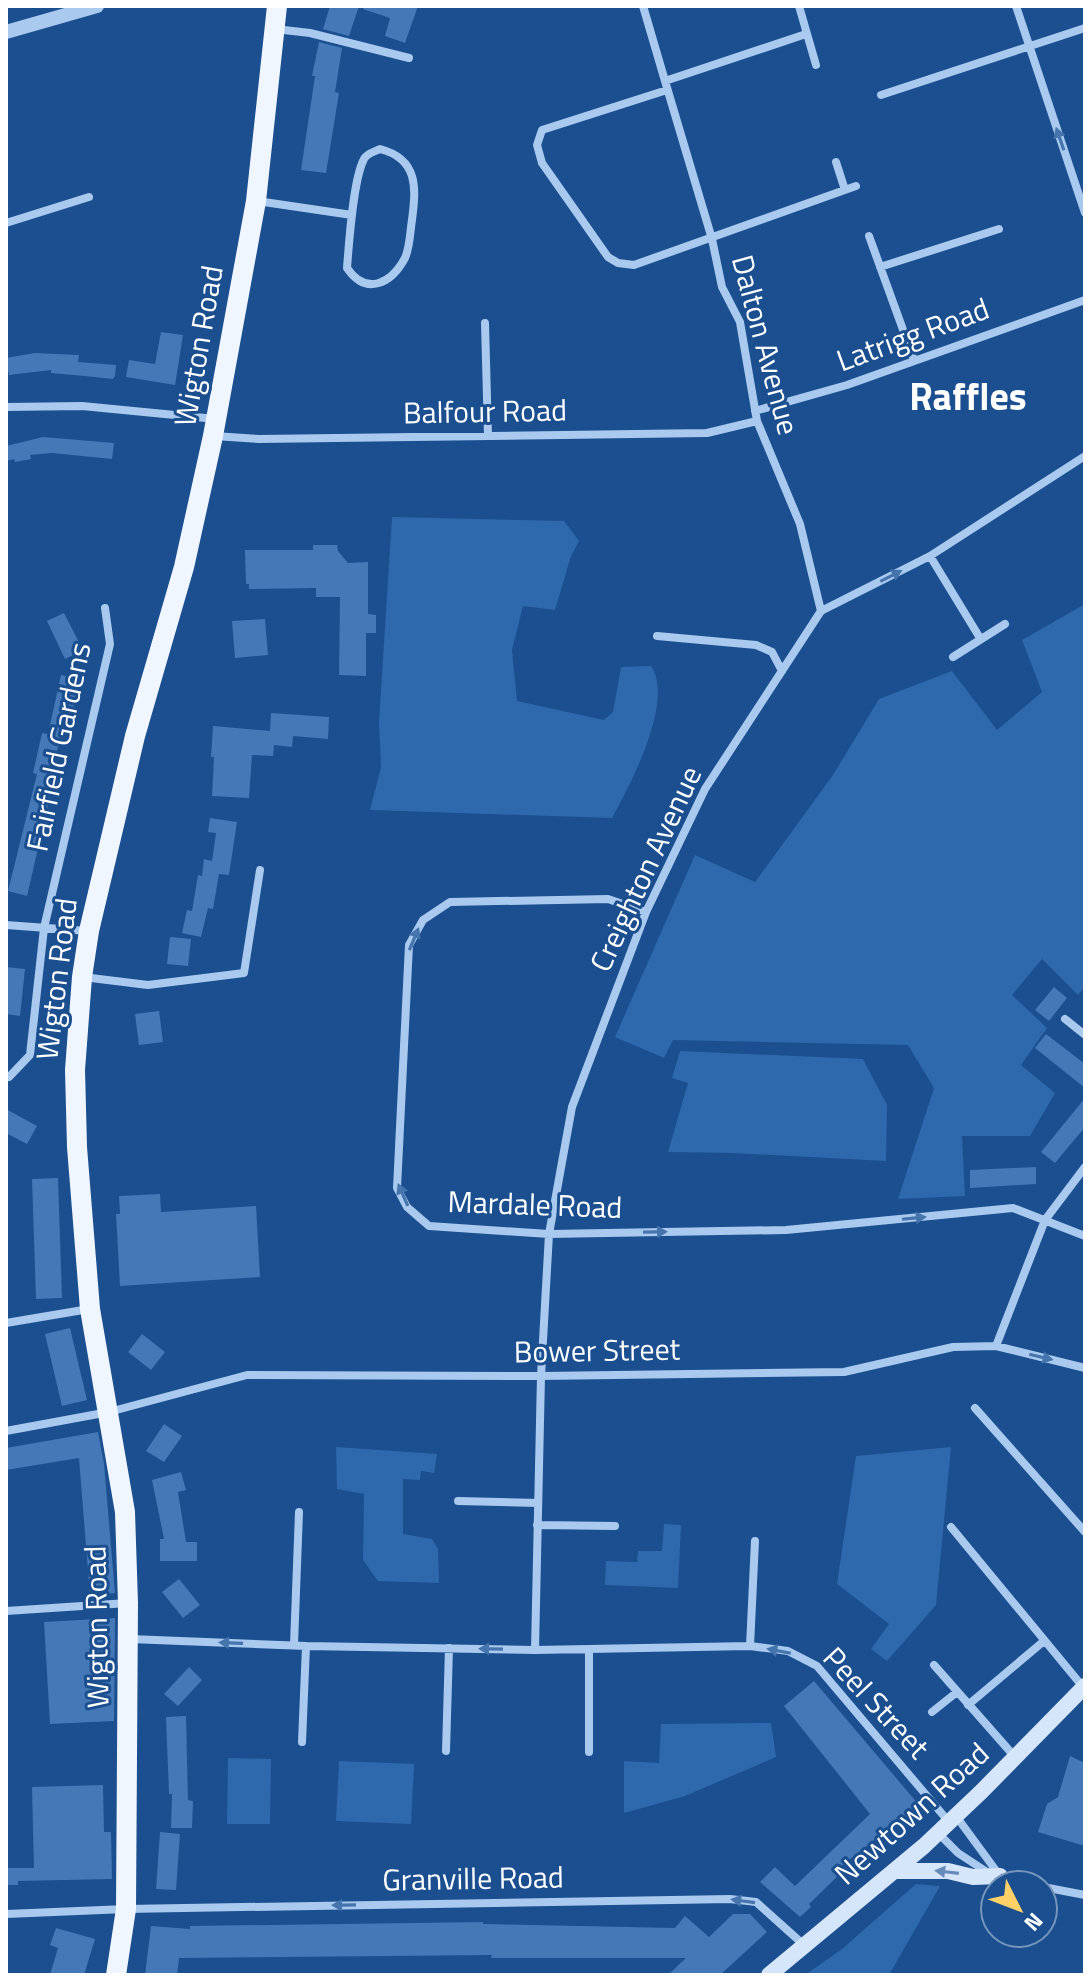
<svg xmlns="http://www.w3.org/2000/svg" width="1091" height="1981" font-family="'Titillium Web',sans-serif">
<rect width="100%" height="100%" fill="#1b4f8f"/>
<path fill="#2e69ad" d="M392,517L564,521L579,541L571,556L555,610L523,606L512,650L517,701L604,720L613,712L621,667L651,666C675,701 630,785 612,818L370,810L381,767L379,722Z
M1085,604V986L1078,995L1042,959L1012,995L1047,1028L1021,1065L1055,1093L1030,1136H962L965,1196L898,1199L934,1088L908,1045L673,1040L664,1058L615,1037L695,855L755,882L833,775L879,699L952,671L997,730L1042,692L1022,640Z
M680,1051L863,1059L887,1105L886,1161L732,1153L668,1152L688,1083L672,1078Z
M336,1447L437,1454L434,1473L421,1471L420,1480L403,1479V1534L432,1539L438,1549L439,1583L378,1581L363,1560L364,1494L337,1489Z
M951,1447L936,1605L887,1661L871,1649L889,1624L837,1584L856,1456Z
M664,1524L681,1525L678,1588L605,1585L606,1561L637,1562L638,1551H662Z
M771,1723L776,1757L685,1796L624,1813V1761L659,1763L661,1724Z
M228,1758L271,1759L270,1824H227Z
M339,1761L414,1764L411,1824L336,1821Z
M916,1884L940,1886L889,1975H805L842,1949Z"/>
<path fill="#4478b7" d="M330,6H359L349,36L323,29Z
M364,6H418L405,43L385,36L390,18L363,9Z
M319,42L342,48L335,92L339,93L326,173L301,170L315,76H312Z
M161,332L183,335L175,385L126,377L129,360L155,364Z
M35,353L79,355L78,362L116,365L115,376L113,379L85,376L51,373V370L9,375L6,358Z
M43,437L114,443L112,459L52,453L30,455L31,459L15,462L14,459L6,461V446Z
M313,545H337L338,551L348,563L368,562V614L376,615V633H366V676L339,675L340,597H316V588L249,589V584H246L245,550H313Z
M64,613L83,650L65,659L47,621Z
M265,619L268,655L235,658L232,621Z
M61,675L80,679L71,719L65,718L46,796L50,797L27,896L8,891L37,774L33,773L42,733L48,734Z
M271,713L329,717L328,739L293,736L292,747L274,745L273,756L252,755L249,798L212,796L214,757H211L213,726L270,731Z
M210,818L237,822L229,875L219,874L213,909L208,908L201,937L182,933L187,910L192,911L198,875L202,876L204,859L212,861L216,833L208,832Z
M170,937L191,939L188,966L167,964Z
M6,967L25,969L20,1016L6,1014Z
M1054,987L1067,998L1049,1021L1035,1010Z
M159,1011L163,1042L139,1045L135,1014Z
M1046,1034L1085,1064V1088L1035,1048Z
M1085,1098V1127L1055,1163L1041,1152Z
M6,1109L37,1126L27,1144L6,1133Z
M1036,1167V1184L970,1188V1170Z
M58,1178L62,1298L36,1299L32,1179Z
M160,1194L161,1212L256,1206L260,1277L120,1286L116,1214H120L119,1196Z
M70,1328L87,1400L62,1406L45,1334Z
M142,1334L165,1352L151,1370L128,1352Z
M164,1424L182,1436L164,1462L146,1451Z
M98,1432L104,1464L115,1593L90,1596L79,1458L6,1470V1448Z
M181,1472L186,1490L178,1492L186,1542H197V1561H160V1539H164L152,1480Z
M179,1579L200,1605L183,1618L162,1592Z
M115,1618L114,1721L50,1724L44,1622Z
M189,1667L202,1680L178,1706L164,1694Z
M814,1681L919,1805L890,1833L887,1830L839,1868L841,1873L809,1904L811,1907L800,1917L760,1882L775,1867L795,1886L870,1814L784,1706Z
M186,1716L188,1800L193,1801L192,1828H171L172,1794H169L166,1717Z
M1070,1756L1085,1763V1846L1038,1832L1047,1804L1058,1797Z
M103,1785L104,1832H111L112,1879L18,1881V1885H6V1868H34L32,1787Z
M160,1832L180,1834L176,1890L156,1889Z
M733,1914H750L767,1932L720,1975H668L686,1958H491L492,1955L179,1958L177,1975H145L151,1926L190,1929V1926L483,1922V1924L675,1928L685,1916L709,1937Z
M56,1928L95,1939L84,1975H50L58,1948L50,1945Z"/>
<g fill="none" stroke-linecap="round" stroke-linejoin="round">
<path stroke="#a9c9ee" stroke-width="8" d="M643,6L665,81
M799,6L816,65
M1016,6L1085,213
M275,29L310,33L409,58
M806,34L665,81L712,239L722,287L740,322L757,421L800,524L821,611
M667,90L542,130L537,145L542,163L608,257L618,263L634,265L856,186
M881,95L1085,28
M380,149C419,159 416,189 412,220C410,232 410,247 405,258C391,284 366,296 347,268C349,244 353,179 364,159C367,153 374,152 380,149Z
M836,162L845,190
M257,201L352,215
M6,223L89,197
M869,236L914,360
M880,267L999,229
M485,323L488,436
M6,407L82,406L216,419
M755,411L847,385L1085,300
M214,436L259,439L707,433L757,421
M930,556L980,638
M657,636L756,645L772,652L782,671
M953,657L1005,624
M646,912L608,899L450,902L423,920L409,945L397,1188L407,1207L429,1226L549,1234L786,1230L1013,1208L1085,1236
M6,925L88,931
M83,977L148,985L244,973L260,870
M1065,1019L1085,1035
M9,1077L30,1055L44,928L110,644L105,608
M6,1323L89,1309
M996,1346L1045,1220L1085,1167
M975,1408L1085,1532
M6,1431L109,1412L247,1375L541,1376L844,1372L953,1347L996,1346L1085,1368
M458,1501L538,1503
M537,1525L615,1526
M951,1527L1083,1687
M6,1611L128,1603
M130,1639L306,1646L535,1650L750,1646L788,1651L817,1666L949,1822
M294,1645L299,1512
M750,1646L755,1541
M535,1650L541,1376L549,1234L572,1107L646,912L705,789L821,611L930,556L1085,456
M934,1665L1015,1757
M968,1705L1044,1641
M932,1712L957,1692
M302,1742L306,1646
M446,1751L449,1648
M589,1752V1649
M956,1816L1000,1876
M938,1833L958,1853L987,1872
M1000,1876L1035,1885
M1043,1887L1085,1895
M6,1914L126,1909L730,1899L756,1902L804,1945"/>
<path stroke="#a9c9ee" stroke-width="14" d="M6,32L97,6"/>
<path stroke="#d6e6fa" stroke-width="16" d="M895,1871H948L973,1877L1000,1876
M769,1975L924,1846L982,1791L1085,1686"/>
<path stroke="#f0f6ff" stroke-width="20" d="M116,1975L126,1909L128,1603L125,1512L90,1309L77,1147L75,1070L82,977L89,931L135,736L184,567L213,436L256,201L277,6"/>
</g>
<defs><path id="oneway-solid" d="M-6-.8H1V-3.2L6.5 0L1 3.2V.8H-6Z" transform="scale(2)"/></defs>
<g fill="#4674ac">
<use href="#oneway-solid" transform="translate(1060 139) rotate(-109)"/>
<use href="#oneway-solid" transform="translate(891 576) rotate(-27)"/>
<use href="#oneway-solid" transform="translate(414 939) rotate(-67)"/>
<use href="#oneway-solid" transform="translate(403 1195) rotate(-114)"/>
<use href="#oneway-solid" transform="translate(914 1218) rotate(-6)"/>
<use href="#oneway-solid" transform="translate(655 1232) rotate(-1)"/>
<use href="#oneway-solid" transform="translate(1041 1357) rotate(13)"/>
<use href="#oneway-solid" transform="translate(231 1643) rotate(-178)"/>
<use href="#oneway-solid" transform="translate(491 1649) rotate(-179)"/>
<use href="#oneway-solid" transform="translate(779 1651) rotate(-169)"/>
<use href="#oneway-solid" transform="translate(743 1901) rotate(-172)"/>
<use href="#oneway-solid" transform="translate(344 1905) rotate(179)"/>
</g>
<use fill="#668bba" href="#oneway-solid" transform="translate(947 1872) rotate(-173)"/>
<g text-anchor="middle" stroke-width="6" stroke-linejoin="round" paint-order="stroke">
<g font-size="30" fill="#fff" stroke="#1b4f8f">
<text transform="translate(913 335) rotate(-20)" y="10">Latrigg Road</text>
<text transform="translate(765 345) rotate(75)" y="10">Dalton Avenue</text>
<text transform="translate(199 346) rotate(-80)" y="10">Wigton Road</text>
<text transform="translate(485 412) rotate(-1)" y="10">Balfour Road</text>
<text transform="translate(59 747) rotate(-78)" y="10">Fairfield Gardens</text>
<text transform="translate(646 869) rotate(-65)" y="10">Creighton Avenue</text>
<text transform="translate(57 979) rotate(-83)" y="10">Wigton Road</text>
<text transform="translate(535 1205) rotate(2)" y="10">Mardale Road</text>
<text transform="translate(597 1351) rotate(-1)" y="10">Bower Street</text>
<text transform="translate(97 1627) rotate(-91)" y="10">Wigton Road</text>
<text transform="translate(876 1703) rotate(47)" y="10">Peel Street</text>
<text transform="translate(912 1814) rotate(-42)" y="10">Newtown Road</text>
<text transform="translate(473 1879) rotate(-1)" y="10">Granville Road</text>
</g>
<g font-size="38" font-weight="bold" fill="#fff" stroke="#1b4f8f">
<text x="968" y="410">Raffles</text>
</g>
</g>
<rect width="1091" height="1981" fill="none" stroke="#ffffff" stroke-width="16"/>
<g transform="translate(1019 1909) rotate(132)"><circle r="38" fill="#1b4f8f" stroke="#7695bc" stroke-width="2"/>
<path d="M0-6L14 30L0 20L-14 30Z" fill="#ffd166"/>
<text y="-12" font-size="22" font-weight="bold" text-anchor="middle" fill="#ffffff">N</text>
</g>
</svg>
